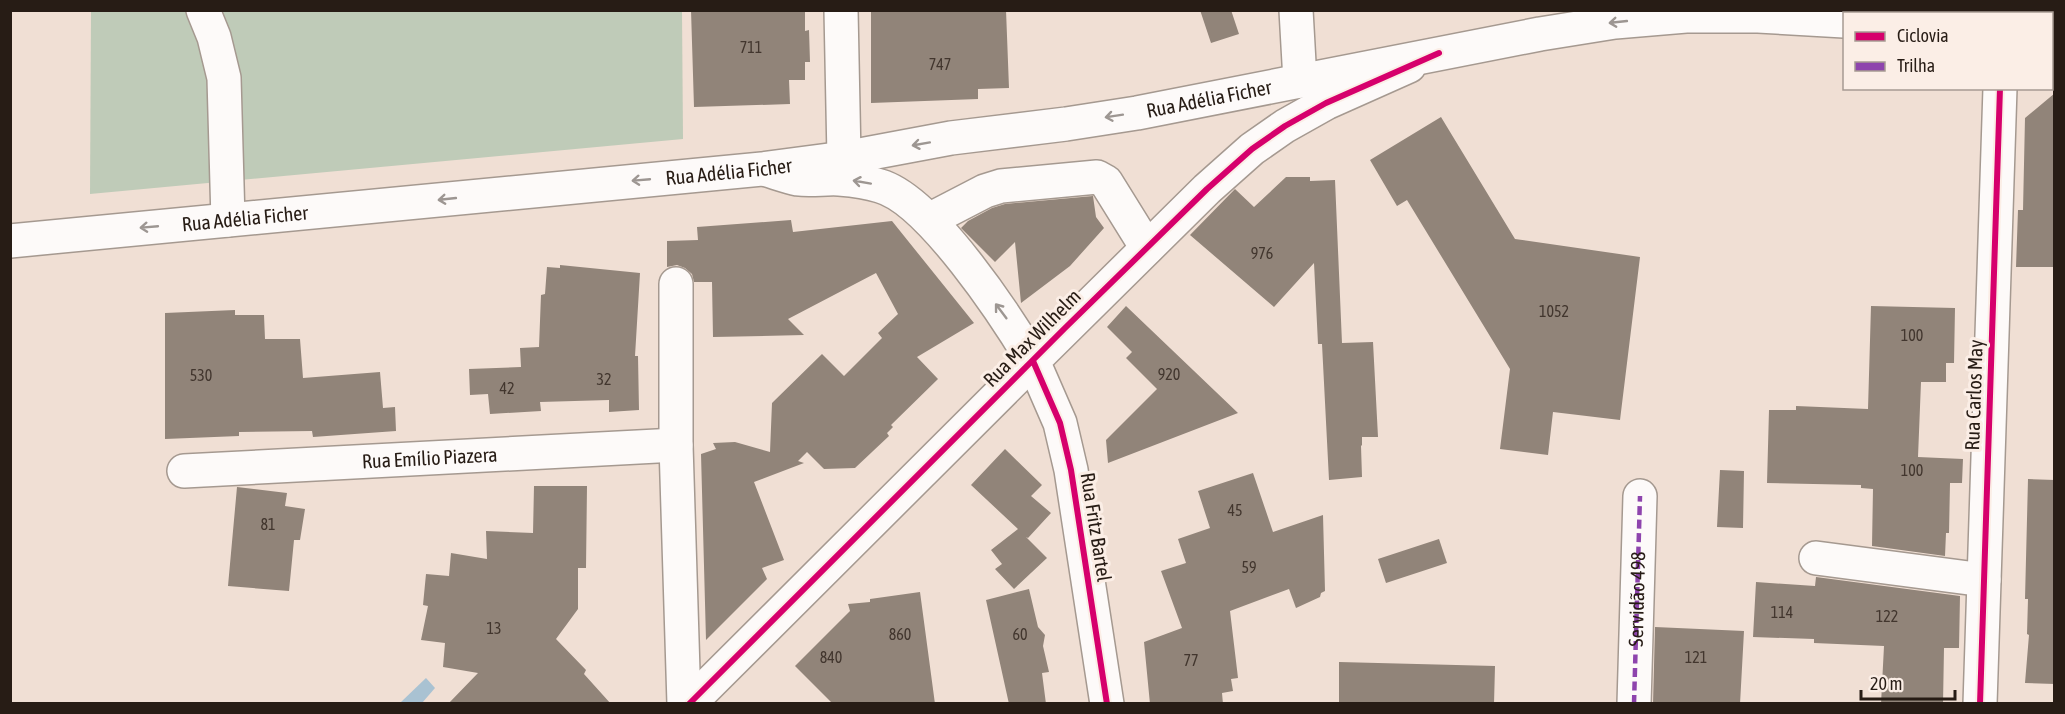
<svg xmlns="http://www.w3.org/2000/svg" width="2065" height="714" font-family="'Asap Condensed',sans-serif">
<rect width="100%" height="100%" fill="#f0dfd4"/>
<path fill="#bfcbb8" d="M91,11H682L683,139L90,194Z"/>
<path fill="#a9c2d2" d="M426,678L435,688L422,703H403L401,702Z"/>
<path fill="#918479" d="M691,10H805V31L809,30L810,62H805V80H789L790,104L694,107Z
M871,10H1006L1009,88L978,89V99L871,103Z
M1200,10H1231L1239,34L1211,43Z
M2055,93V267H2016L2018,210H2023L2025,118Z
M1441,117L1515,239L1640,257L1620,420L1553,412L1548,455L1500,449L1510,369L1407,200L1397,206L1370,160Z
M1286,177H1310V181L1335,180L1342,343L1373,342L1378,437H1362V445L1361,446L1362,477L1329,480L1322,344H1318L1314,263L1274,307L1190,235L1235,189L1254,207Z
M1093,196L1096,217L1104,228L1070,266L1021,303L1015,242L995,262L961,228L968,221L992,208L1005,204Z
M791,220L793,232L892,221L974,323L917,357L938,379L891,425L893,427L887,433L889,436L855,468L824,469L807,452L798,461L804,463L754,482L784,560L762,568L767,579L706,640L701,454L716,449L713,443L735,442L770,452L772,403L822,354L844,376L882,338L878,333L898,314L876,273L788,319L804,335L713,337L712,282H694L692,274L685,268L677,265L667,267V241L698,240L697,227Z
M560,265L640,273L635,356H638L639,410L609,412V400L540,402L541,411L490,414L488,394L470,395L469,369L521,367L520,348L539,347L541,295L545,294L547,267L560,268Z
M1126,306L1238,413L1108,463L1106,440L1157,389L1126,358L1132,352L1107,327Z
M1871,306L1955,308L1954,363H1946V382H1921L1918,457L1963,459L1962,483H1950L1949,533H1946L1945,556L1872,546L1873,489L1861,488V485L1767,483L1769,410H1796V406L1868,409Z
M235,310V315H264L265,339H300L303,378L380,372L383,408L395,407L396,431L313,437L312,431L239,432V436L165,439V313Z
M1005,449L1042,485L1031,496L1051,513L1028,538L1026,537L1047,558L1014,589L995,569L1002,564L991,550L1018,529L971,485Z
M1720,470L1744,471L1743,528L1717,527Z
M1253,473L1273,532L1323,515L1325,591L1321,593L1320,597L1296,608L1289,589L1230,611L1238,678L1231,679L1233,691L1222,693L1223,704H1150L1144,642L1182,628L1161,571L1186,563L1178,539L1210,528L1198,491Z
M2028,479L2055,480V684L2025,683L2029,635L2027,634L2028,599H2025Z
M534,486H587L586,568H578V609L556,639L586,670L584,674L611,704H448L478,673L443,667L445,643L421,640L428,606L423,605L426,574L449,576L451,553L487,559L486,531L533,533Z
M237,487L287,493L285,506L305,509L300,540H294L289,591L228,586Z
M1439,539L1447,563L1386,583L1378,559Z
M1816,577L1960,596L1959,648H1944L1943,704H1881L1884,646L1814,643V639L1753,637L1756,582L1815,586Z
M1029,589L1038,627L1045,635L1043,646L1049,672L1042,673L1046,704H1009L986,600Z
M920,592L935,704H833L795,666L850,611L848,604L870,602V599Z
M1655,627L1744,631L1740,704H1653Z
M1339,662L1495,666L1494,704H1339Z"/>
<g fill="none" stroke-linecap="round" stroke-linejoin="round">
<g stroke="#a59990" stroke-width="36">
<g id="minor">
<path d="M203,10L214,37L224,78L228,220"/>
<path d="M841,10L844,158"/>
<path d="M1296,10L1300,81"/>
<path d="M2035,14V10"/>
<path d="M929,220L985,191L1001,186L1097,177L1106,182L1147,248"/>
<path d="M676,284V445L684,704"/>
<path id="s1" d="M184,471L676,445"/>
<path d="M1816,558L1984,580"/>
<path d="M1107,704L1071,470L1060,423L1033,361L1207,189L1252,149L1285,126L1326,103L1409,66"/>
<path id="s2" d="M1634,704L1640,496"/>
<path d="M1980,704L2000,88"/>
</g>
</g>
<g stroke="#a59990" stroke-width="36">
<path id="major" d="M689,704L1033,361C1006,316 930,200 880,186C868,182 852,180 839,179C826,178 811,181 798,179C788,177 777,173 767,170"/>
</g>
<g stroke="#a59990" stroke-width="36">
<g id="highway">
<path d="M2052,36L2054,37"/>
<path id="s3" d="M10,241L762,169L844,158L951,138L1066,124L1137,113L1540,34L1615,22L1686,16H1758L1844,21"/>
</g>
</g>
<use href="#minor" stroke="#fdfaf9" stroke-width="33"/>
<use href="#major" stroke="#fdfaf9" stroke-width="33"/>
<use href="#highway" stroke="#fdfaf9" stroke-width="33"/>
<path stroke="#8e44ad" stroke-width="4.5" stroke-dasharray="9 4.5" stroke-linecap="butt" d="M2035,14V10
M1634,704L1640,496"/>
<g stroke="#fbeee6" stroke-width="10">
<path id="cycleway" d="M1033,361L1060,423L1071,470L1107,704
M689,704L1065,328L1207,189L1252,149L1285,126L1326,103L1439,53
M1980,704L2000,88"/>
</g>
<use href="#cycleway" stroke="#d6006c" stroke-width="6"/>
</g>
<defs><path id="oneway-shaft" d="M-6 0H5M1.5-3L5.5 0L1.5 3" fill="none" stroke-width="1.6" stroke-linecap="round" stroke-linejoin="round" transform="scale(1.5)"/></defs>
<g stroke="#9d9692">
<use href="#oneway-shaft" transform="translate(1618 22) rotate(174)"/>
<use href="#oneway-shaft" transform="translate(1114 116) rotate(171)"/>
<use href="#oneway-shaft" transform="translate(921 144) rotate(170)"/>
<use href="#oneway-shaft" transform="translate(641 180) rotate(175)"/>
<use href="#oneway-shaft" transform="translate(862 182) rotate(-170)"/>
<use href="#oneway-shaft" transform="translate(447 199) rotate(174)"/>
<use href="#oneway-shaft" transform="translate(149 227) rotate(175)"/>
<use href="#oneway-shaft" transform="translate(1001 311) rotate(-127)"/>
</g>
<g text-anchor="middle" stroke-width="6" stroke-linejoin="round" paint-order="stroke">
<g font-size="16" fill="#42362e">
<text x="751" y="53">711</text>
<text x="940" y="70">747</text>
<text x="1262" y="259">976</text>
<text x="1554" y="317">1052</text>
<text x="1912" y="341">100</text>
<text x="1169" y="380">920</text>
<text x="201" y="381">530</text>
<text x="604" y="385">32</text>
<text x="507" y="394">42</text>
<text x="1912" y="476">100</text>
<text x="1235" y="516">45</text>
<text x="268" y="530">81</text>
<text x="1249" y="573">59</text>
<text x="1782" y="618">114</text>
<text x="1887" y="622">122</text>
<text x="494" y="634">13</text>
<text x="900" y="640">860</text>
<text x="1020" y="640">60</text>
<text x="831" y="663">840</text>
<text x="1696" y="663">121</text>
<text x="1191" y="666">77</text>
</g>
<g font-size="20" fill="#271c15" stroke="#fbeee6">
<text dy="7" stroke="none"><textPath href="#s3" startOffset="1208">Rua Adélia Ficher</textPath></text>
<text dy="7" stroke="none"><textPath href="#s3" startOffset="722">Rua Adélia Ficher</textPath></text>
<text dy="7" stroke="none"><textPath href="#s3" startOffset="236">Rua Adélia Ficher</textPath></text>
<text transform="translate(1032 338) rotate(-45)" y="7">Rua Max Wilhelm</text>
<text transform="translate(1974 395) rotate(-88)" y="7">Rua Carlos May</text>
<text dy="7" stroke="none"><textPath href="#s1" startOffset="246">Rua Emílio Piazera</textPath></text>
<text transform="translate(1096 527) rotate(81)" y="7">Rua Fritz Bartel</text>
<text dy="7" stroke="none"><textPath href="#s2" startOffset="105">Servidão 498</textPath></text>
</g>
</g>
<rect width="2065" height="714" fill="none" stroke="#271c15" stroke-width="24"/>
<rect x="1843" y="12" width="210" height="78" fill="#fbeee6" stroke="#a69a92" stroke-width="1.5"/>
<rect x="1855" y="32" width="30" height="9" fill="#d6006c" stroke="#a69a92" stroke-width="1.5"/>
<text x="1897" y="42" font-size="18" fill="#271c15">Ciclovia</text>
<rect x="1855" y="62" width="30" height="9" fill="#8e44ad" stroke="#a69a92" stroke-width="1.5"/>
<text x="1897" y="72" font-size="18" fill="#271c15">Trilha</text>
<path d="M1861 690v9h94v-9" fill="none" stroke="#271c15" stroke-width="3"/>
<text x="1870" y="690" font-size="18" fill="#271c15" stroke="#fbeee6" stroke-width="4.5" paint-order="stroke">20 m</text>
</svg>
